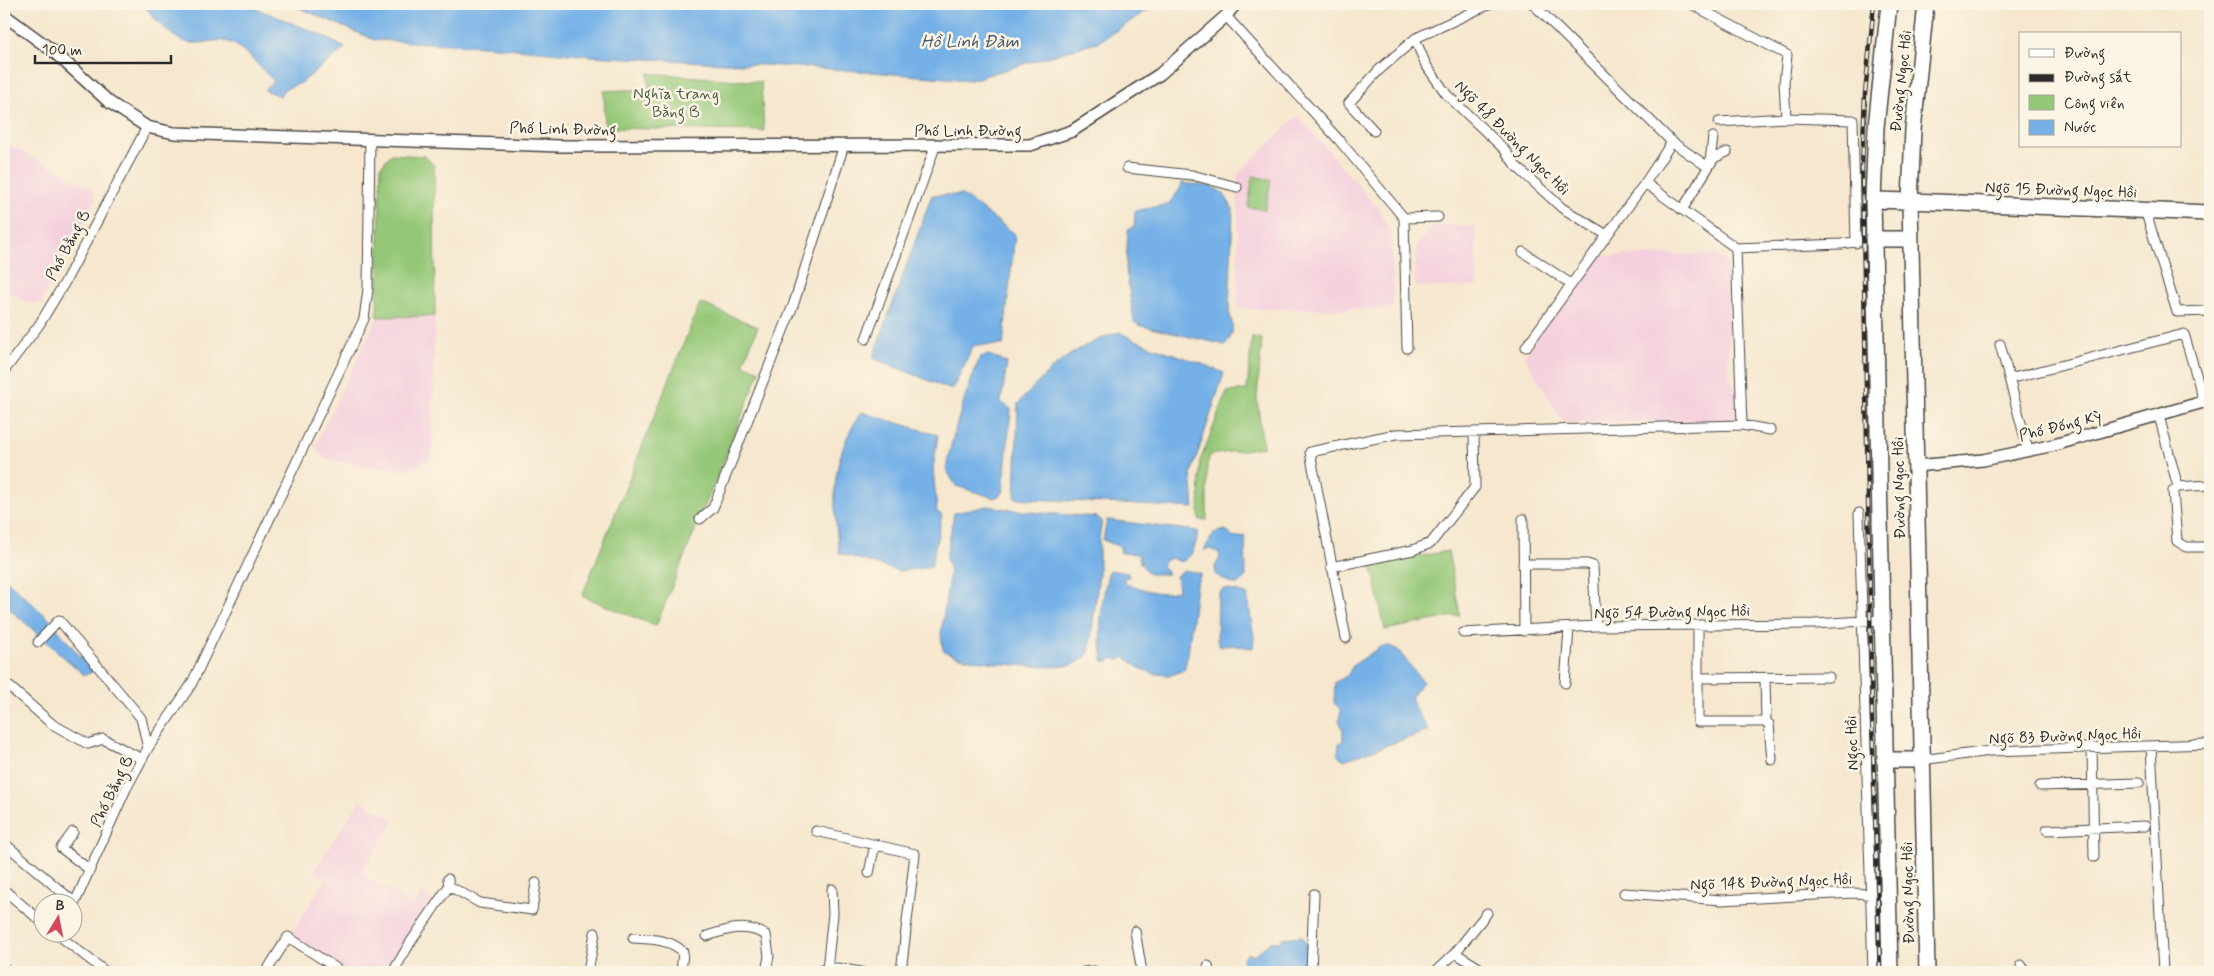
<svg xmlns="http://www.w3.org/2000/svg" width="2214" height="976" font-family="Mynerve,sans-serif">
<rect width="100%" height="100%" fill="#fcf5e5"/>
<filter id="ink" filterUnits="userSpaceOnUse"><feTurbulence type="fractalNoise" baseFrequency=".02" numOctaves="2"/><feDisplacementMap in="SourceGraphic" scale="10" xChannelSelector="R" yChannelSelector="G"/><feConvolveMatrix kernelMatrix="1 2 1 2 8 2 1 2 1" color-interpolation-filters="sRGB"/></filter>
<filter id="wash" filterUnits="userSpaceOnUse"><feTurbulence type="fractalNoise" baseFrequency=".0096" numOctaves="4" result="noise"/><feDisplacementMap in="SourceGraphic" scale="20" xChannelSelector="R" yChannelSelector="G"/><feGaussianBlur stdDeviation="1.12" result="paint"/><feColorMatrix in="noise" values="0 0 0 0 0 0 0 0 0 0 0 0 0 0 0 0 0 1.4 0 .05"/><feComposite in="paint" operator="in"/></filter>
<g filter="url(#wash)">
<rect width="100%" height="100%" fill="#f6e7ce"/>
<path fill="#f4cfdd" d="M1298,116L1379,209L1391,234L1393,305L1386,309H1238V174Z
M4,142L93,189L96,199L41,303H28L4,288Z
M1435,225L1475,226L1477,287H1415L1416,245Z
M1715,254L1727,263L1729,378L1738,390L1737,416L1729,421L1564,423L1524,356L1595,256Z
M435,316L432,457L410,470L358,465L323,458L315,446L377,317Z
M360,800L395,820L361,872L413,906L422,893L434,901L385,972H345L290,935L326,879L314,870Z"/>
<path fill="#94c777" stroke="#607951" d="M648,73L761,82L764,131L605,128L604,91L649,89Z
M391,154L425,156L434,166L435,316L377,317L381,166Z
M1253,176L1271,180L1265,210L1248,207Z
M700,303L758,327L743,364L760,371L656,626L582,596Z
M1252,337L1262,338L1257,398L1263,447L1210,455L1207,465V520H1199L1200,461L1227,392L1247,390Z
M1448,551L1460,615L1385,630L1372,565Z"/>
<path fill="#75b1e7" stroke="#506e89" d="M143,4H245L319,34L345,48L301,83L284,89L280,96L264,90L274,81C262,71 245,48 231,43C218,37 207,44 193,43C174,43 154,18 143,4Z
M290,4H1157L1100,41L971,80L819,68L591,56L485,46L375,40Z
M1182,183L1211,186L1223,193L1233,209L1229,312C1234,326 1234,333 1226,345L1142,326L1134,322L1126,269L1128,230L1134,227L1135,211L1169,204C1173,196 1180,192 1182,183Z
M932,195H962L1015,234L1003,345H974L952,390L873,358Z
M1119,332C1152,350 1190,357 1224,373L1191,474L1194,508L1015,498L1018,404C1054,365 1067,350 1119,332Z
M989,355L1007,363L1001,402L1011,409L1003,493L995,498L956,486L946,469C953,431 966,393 980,357Z
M861,412L938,435L933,468L937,512L942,515L931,567L898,571L839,553C833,496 829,463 861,412Z
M988,506C1024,513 1061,514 1097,517L1102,521L1099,539V574L1089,653C1083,660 1075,665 1066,666C1046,669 956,662 943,650L941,633L950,570L946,559L954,513Z
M1107,520L1198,531C1196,545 1194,556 1181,562L1171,558L1164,561L1162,566L1168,574H1149L1140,563L1139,554L1121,553L1120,547L1103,540Z
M1226,530L1233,538L1245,536L1246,576L1239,584H1232L1216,575L1215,567L1220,557L1219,553L1210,549L1204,550L1214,533Z
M1109,570L1128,573L1129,577L1123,578L1127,586L1130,584C1143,590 1164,597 1178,590L1176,576L1184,570L1201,574L1196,585L1188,654L1184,670L1171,675L1156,674L1139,668L1125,657L1119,660L1112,658L1109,662L1103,661C1098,630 1101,601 1109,570Z
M4,578L48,618L93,672L84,675L4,604Z
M1225,589L1247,594L1254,638L1253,648L1230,645L1227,647L1225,644L1220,647L1217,641L1218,597L1220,592Z
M1389,646L1398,650L1423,682C1420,686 1415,690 1413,694C1407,705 1426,720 1428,731L1344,760L1338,755L1339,743L1343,741V730L1339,720L1341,710L1334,703L1335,682C1343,679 1350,675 1352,666L1380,647Z
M1302,936L1307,946V972H1239L1242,971L1243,958L1247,954L1254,955L1271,942H1281L1282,938Z"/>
</g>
<g filter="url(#ink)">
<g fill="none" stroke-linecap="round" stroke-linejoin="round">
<g stroke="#494743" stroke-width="11">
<path id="minor" d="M1533,4L1672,142L1708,167
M1691,4L1787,55L1784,83L1786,118L1853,120L1856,243
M1226,16L1339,140L1404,218L1407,348
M1415,39L1426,65L1447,95L1504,149L1516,166L1562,208L1607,235
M1719,122L1786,118
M1374,131L1349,103L1379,70L1416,38L1490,4
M1672,142L1645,183L1736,248L1841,244L1873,239
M1710,162L1713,137
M1127,168L1192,175L1237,187
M1682,210L1714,158L1727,152
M2145,210L2177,312L2210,311
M1404,218L1438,217
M1736,248L1742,425
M1523,252L1571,284
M866,339L935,147
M2000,344L2028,450
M1526,347L1645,183
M4,371L39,325L65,282L147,127
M2009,379L2184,334L2204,401
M2159,416L2178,487
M2210,485L2178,487L2173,491L2177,541L2186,547H2210
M1859,513L1873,972
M700,519L713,508L794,303L844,145
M1523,519L1524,631
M1523,564H1587L1593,566L1596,626
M1331,567L1413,550L1431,543L1475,487L1474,432
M1698,626V722H1766
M1463,633L1596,626L1814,624L1881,620
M1346,638L1310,452L1396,434L1742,425L1770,430
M38,642L59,620L141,718L148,748
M1698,678L1829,677
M1765,678L1766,722L1769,724L1772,760
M4,682L52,724L88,744L103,739L142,759
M1565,683L1569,629
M2092,747L2094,857
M2151,747L2163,972
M1921,760L1990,751L2210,744
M2040,786L2139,783
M2047,830L2145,826
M816,831L915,854L901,972
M73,832L61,848L90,870
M4,843L75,903
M869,873L875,844
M448,879L449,886L480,903L532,910L536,883
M4,890L42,922
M1624,893L1722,900L1854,893L1888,896
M72,909L126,789L148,748L191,685L364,319L368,289L370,139
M1135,931L1142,972
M57,934L106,972
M707,936C728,929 746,923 766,935L769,956L766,972
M633,938C649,939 672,939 683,952L681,972
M1455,953L1486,972
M2021,965L2026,972
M1208,966L1209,972
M827,969L833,914L832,889
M266,972L288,937L342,972
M393,972L410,943L449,886
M588,972L595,933
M820,972L821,970L837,968L861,972
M1084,972L1094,971
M1311,972L1314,894
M1435,972L1455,953L1487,913"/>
</g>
<g stroke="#494743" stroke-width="14">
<path id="tertiary" d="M4,15L53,51L109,102L147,127L174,133L560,146L1030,145L1072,131L1160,74L1226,16L1235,4
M1915,466L1983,460L2054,445L2210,400
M4,970L6,972"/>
</g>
<g stroke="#494743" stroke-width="18">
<path id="primary" d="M1910,201L2210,213"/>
</g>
<g stroke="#494743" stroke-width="18">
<path id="trunk" d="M1889,4L1876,127L1873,200L1890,972
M1926,4L1913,130L1910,201L1927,972
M1873,200L1910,201
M1873,239H1910
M1884,760H1921"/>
</g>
<use href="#minor" stroke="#fff" stroke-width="9"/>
<use href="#tertiary" stroke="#fff" stroke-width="11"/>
<use href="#primary" stroke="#fff" stroke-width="15"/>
<use href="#trunk" stroke="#fff" stroke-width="15"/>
<g stroke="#2b2b2b" stroke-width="4.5">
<path id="rail" d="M1874,4L1865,94L1862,169L1872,716L1880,972"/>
</g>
<use href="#rail" stroke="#fcf5e5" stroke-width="2.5" stroke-dasharray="8" stroke-linecap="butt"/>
</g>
</g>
<g text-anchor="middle" stroke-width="5" stroke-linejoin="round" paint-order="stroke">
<g font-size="16" fill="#2b2b2b" stroke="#fcf5e5">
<text transform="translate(1900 81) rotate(-84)" y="6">Đường Ngọc Hồi</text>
<text transform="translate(563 128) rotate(1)" y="6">Phố Linh Đường</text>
<text x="968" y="136">Phố Linh Đường</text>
<text transform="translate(1513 137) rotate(45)" y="6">Ngõ 48 Đường Ngọc Hồi</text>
<text transform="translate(2061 189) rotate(2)" y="6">Ngõ 15 Đường Ngọc Hồi</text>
<text transform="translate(67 245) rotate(-62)" y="6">Phố Bằng B</text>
<text transform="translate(2060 425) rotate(-14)" y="6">Phố Đống Kỳ</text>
<text transform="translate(1898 488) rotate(-91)" y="6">Đường Ngọc Hồi</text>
<text transform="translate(1672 611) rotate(-1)" y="6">Ngõ 54 Đường Ngọc Hồi</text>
<text transform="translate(2065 735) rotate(-2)" y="6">Ngõ 83 Đường Ngọc Hồi</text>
<text transform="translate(1851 743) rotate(-92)" y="6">Ngọc Hồi</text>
<text transform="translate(111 791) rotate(-64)" y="6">Phố Bằng B</text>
<text transform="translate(1771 881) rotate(-2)" y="6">Ngõ 148 Đường Ngọc Hồi</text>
<text transform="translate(1907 893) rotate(-91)" y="6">Đường Ngọc Hồi</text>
</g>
<g font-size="16" fill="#4a5a42" stroke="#fcf5e5">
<text x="676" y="99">Nghĩa trang<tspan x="676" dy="18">Bằng B</tspan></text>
</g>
<g font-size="18" font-style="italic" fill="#455a6d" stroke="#fcf5e5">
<text x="970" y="47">Hồ Linh Đàm</text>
</g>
</g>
<rect width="2214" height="976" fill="none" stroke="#fcf5e5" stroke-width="20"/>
<rect x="2019" y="32" width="162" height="115" fill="#fcf5e5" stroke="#a8a49b"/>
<rect x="2029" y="49" width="25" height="8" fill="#ffffff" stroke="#a8a49b"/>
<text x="2064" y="58" font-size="15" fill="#2b2b2b">Đường</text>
<rect x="2029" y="74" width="25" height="8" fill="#2b2b2b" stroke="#a8a49b"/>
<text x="2064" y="82" font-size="15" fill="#2b2b2b">Đường sắt</text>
<rect x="2029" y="95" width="25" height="15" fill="#94c777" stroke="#a8a49b"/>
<text x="2064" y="108" font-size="15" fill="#2b2b2b">Công viên</text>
<rect x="2029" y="120" width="25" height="15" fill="#75b1e7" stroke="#a8a49b"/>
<text x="2064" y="132" font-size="15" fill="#2b2b2b">Nước</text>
<g transform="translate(58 918) rotate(10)"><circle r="24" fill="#fcf5e5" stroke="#a8a49b"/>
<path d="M0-4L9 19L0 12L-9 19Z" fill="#d1495b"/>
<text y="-8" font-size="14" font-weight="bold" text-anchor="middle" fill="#2b2b2b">B</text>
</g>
<path d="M35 55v8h136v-8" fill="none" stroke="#2b2b2b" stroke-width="2.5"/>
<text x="42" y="55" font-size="15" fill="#2b2b2b" stroke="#fcf5e5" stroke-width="4" paint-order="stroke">100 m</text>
</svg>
